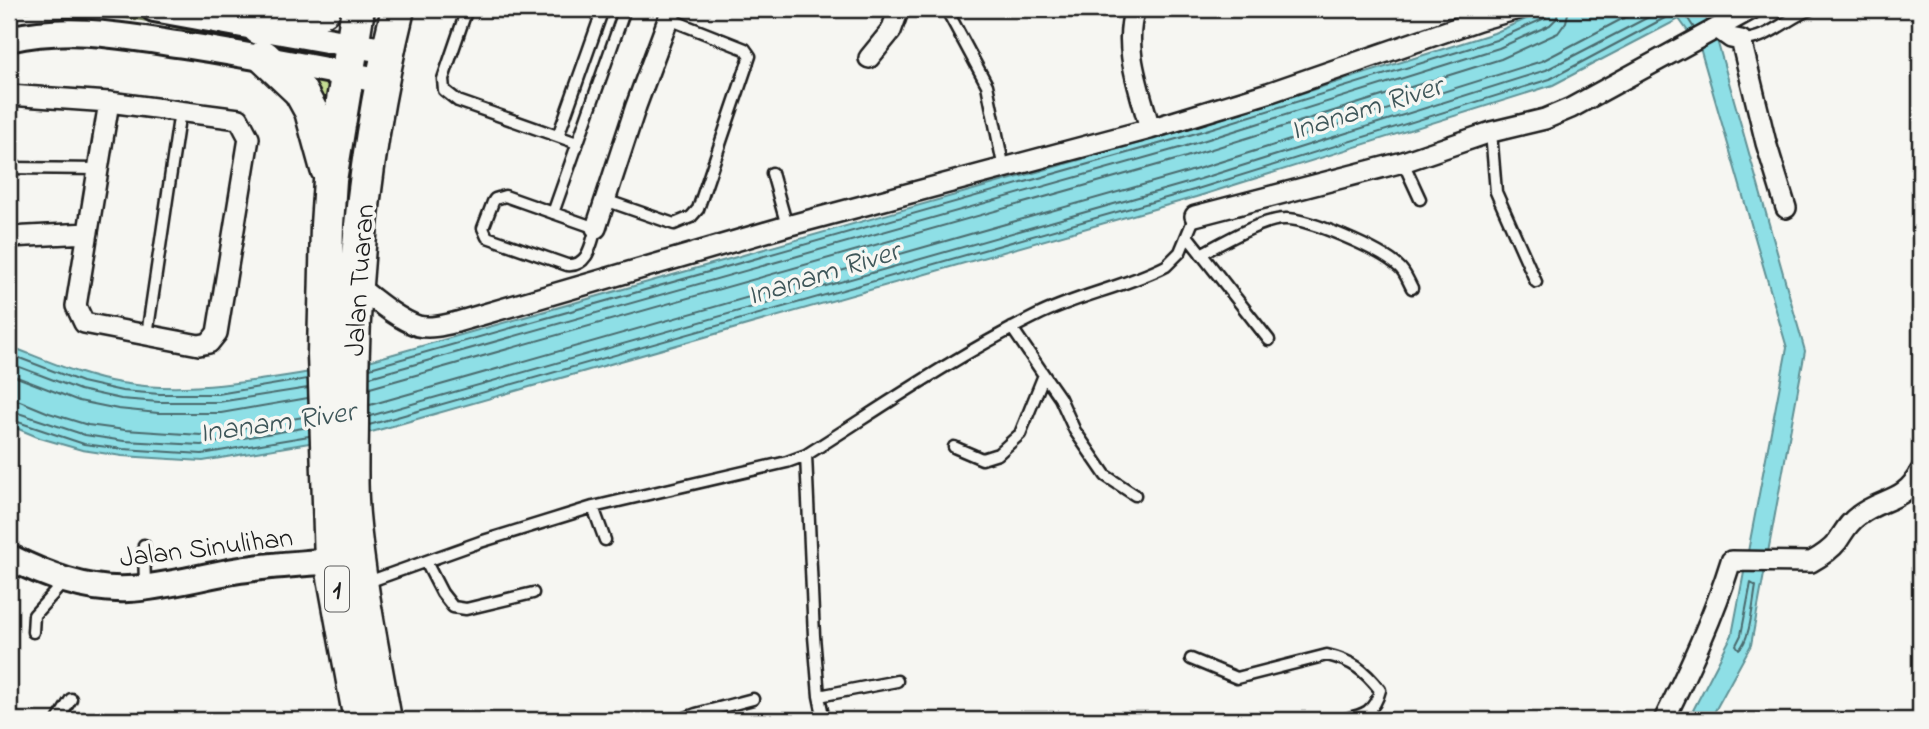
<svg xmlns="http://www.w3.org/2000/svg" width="1929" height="729" font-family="'Indie Flower',sans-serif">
<rect width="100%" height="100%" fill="#f6f6f2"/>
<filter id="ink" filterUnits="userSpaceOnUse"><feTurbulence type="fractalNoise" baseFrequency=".0143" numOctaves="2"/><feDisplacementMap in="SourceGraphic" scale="14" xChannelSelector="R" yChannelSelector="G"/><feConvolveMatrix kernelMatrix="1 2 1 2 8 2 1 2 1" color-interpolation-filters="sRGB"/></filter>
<g filter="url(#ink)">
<path fill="#c4dc92" stroke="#707c57" stroke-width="2" d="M9,9H131L328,57V61L142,20L70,11L39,10L9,14Z
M306,80L333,84L328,111Z
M361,86H364L368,99L341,273L344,216Z"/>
<path fill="#8edfe6" stroke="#609195" stroke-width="2" d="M1549,9H1701L1717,40L1805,351L1751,645L1710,720H1688L1732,635L1787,348L1700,48L1679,19L1553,85L1196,197L368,433L203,461L122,456L82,450L40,438L9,425V346C46,360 82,377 121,383C198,396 275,376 351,366L1178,132L1494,33Z"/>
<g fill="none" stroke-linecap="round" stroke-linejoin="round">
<path stroke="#4a6a6d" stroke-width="2" d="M9,354L82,382L122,391L160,394H218L307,379
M9,363L80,390L121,399L159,402H219L308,388
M370,368L1180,138L1496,40L1545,18L1549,9
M9,374L79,401L118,409L158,413H221L308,398
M370,377L1183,147L1499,48L1550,25L1557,18L1558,9
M370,388L1186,157L1501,59L1558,33L1566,22L1569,9
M9,400L20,401L49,413L88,425L125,430L201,435L309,416
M370,405L1188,172L1542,61L1641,9
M9,410L85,435L124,441L201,445L309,427
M370,416L1191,182L1546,70L1664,9
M9,419L84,444L123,449L202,454L309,436
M369,425L1194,190L1550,79L1676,12L1685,14L1694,28
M1751,583L1756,586C1753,602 1750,642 1739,649L1736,645L1741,635Z"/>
<g stroke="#1c1c1c" stroke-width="15">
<path id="service" d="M467,9L443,79L444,90L458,101L577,143
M951,9L950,16L987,85L1004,169
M1741,40C1768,40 1787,18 1811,9
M1491,132L1496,192L1536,282
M558,136L603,9
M1403,162L1420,199
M9,168L99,169
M772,173L787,226
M505,196L596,228C591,245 588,267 567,265L487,237L483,228L493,202L495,199Z
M605,200L674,224L691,217L698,209L750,56L745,49L669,19
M553,213L625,9
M1188,237L1269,340
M1201,254C1222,243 1262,219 1285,219C1308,218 1381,250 1398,266C1405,271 1408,281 1412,288
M147,335L180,111
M1044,375L1060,398L1075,431L1106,476L1135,495
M954,447L982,459L998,454L1020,434L1044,375L1012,328
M806,455L814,636L819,696L824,720
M593,507L605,540
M144,545L145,586
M426,562L442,593L453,607L466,609L533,593
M365,583L480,542L593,507L787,462L806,455C882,407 955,356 1036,316C1078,295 1125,287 1166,266L1180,252L1195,216
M33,632L34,615L64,582
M1191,659L1237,678L1327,655C1353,661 1364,670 1380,690C1374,714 1362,715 1341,720
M819,696L897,681
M58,720L71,699
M680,720L696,714L753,699"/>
</g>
<g stroke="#1c1c1c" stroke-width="24">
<path id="minor" d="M1135,9C1122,48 1140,90 1150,129
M1717,28L1731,38L1741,40L1766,143L1786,208
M869,58L891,31L899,9
M9,95L109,102L239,119L249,138L217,333L209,343L199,345L84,323L76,306L109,102
M1195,216L1403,162L1491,132L1545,119L1571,108L1752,9
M596,228L636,106L672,9
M9,237L88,233
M356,285C373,298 397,319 418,326C431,329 445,325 457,322L787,226L1150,129L1268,93L1479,20L1518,9
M1664,720C1689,669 1714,616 1731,561L1811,562C1820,557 1830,551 1837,542C1844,532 1848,523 1858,516C1882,497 1904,503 1920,472"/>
</g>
<g stroke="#1c1c1c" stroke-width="30">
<path id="tertiary" d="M154,9L388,51
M9,39C70,25 123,36 183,45C250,55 316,68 383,81
M9,557C45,575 86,591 128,589C166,587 202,576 240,570C270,565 301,564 331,561"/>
</g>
<g stroke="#1c1c1c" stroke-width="37">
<path id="primary" d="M358,9L330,180L327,225L324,354L331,561L360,720
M259,28L310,18L324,9
M264,57L300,91L311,111L327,169
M385,720C373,652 359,584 353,515C350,484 352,451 352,420C351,281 365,144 398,9"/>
</g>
<use href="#service" stroke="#f6f6f2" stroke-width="10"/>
<use href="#minor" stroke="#f6f6f2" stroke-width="19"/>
<use href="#tertiary" stroke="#f6f6f2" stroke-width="24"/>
<use href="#primary" stroke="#f6f6f2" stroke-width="32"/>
</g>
</g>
<g text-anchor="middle" stroke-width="7" stroke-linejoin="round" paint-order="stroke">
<rect fill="#f6f6f2" stroke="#5d5d5c" stroke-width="2" x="325" y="566.5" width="24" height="45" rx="5"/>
<g font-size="26" font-weight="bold" fill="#1c1c1c">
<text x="337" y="598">1</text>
</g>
<g font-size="28" fill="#1c1c1c" stroke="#f6f6f2">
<text transform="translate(358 280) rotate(-86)" y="10">Jalan Tuaran</text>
<text transform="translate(206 546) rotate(-7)" y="10">Jalan Sinulihan</text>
</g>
<g font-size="30" font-style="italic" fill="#3e5659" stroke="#f6f6f2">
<text transform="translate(1366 107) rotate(-17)" y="10">Inanam River</text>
<text transform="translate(823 272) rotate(-17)" y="10">Inanam River</text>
<text transform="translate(277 421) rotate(-8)" y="10">Inanam River</text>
</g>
</g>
<rect width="1929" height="729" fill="none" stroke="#f6f6f2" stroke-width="35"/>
<rect x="18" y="18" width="1894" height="694" fill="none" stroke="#1c1c1c" stroke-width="2.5" filter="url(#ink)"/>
</svg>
